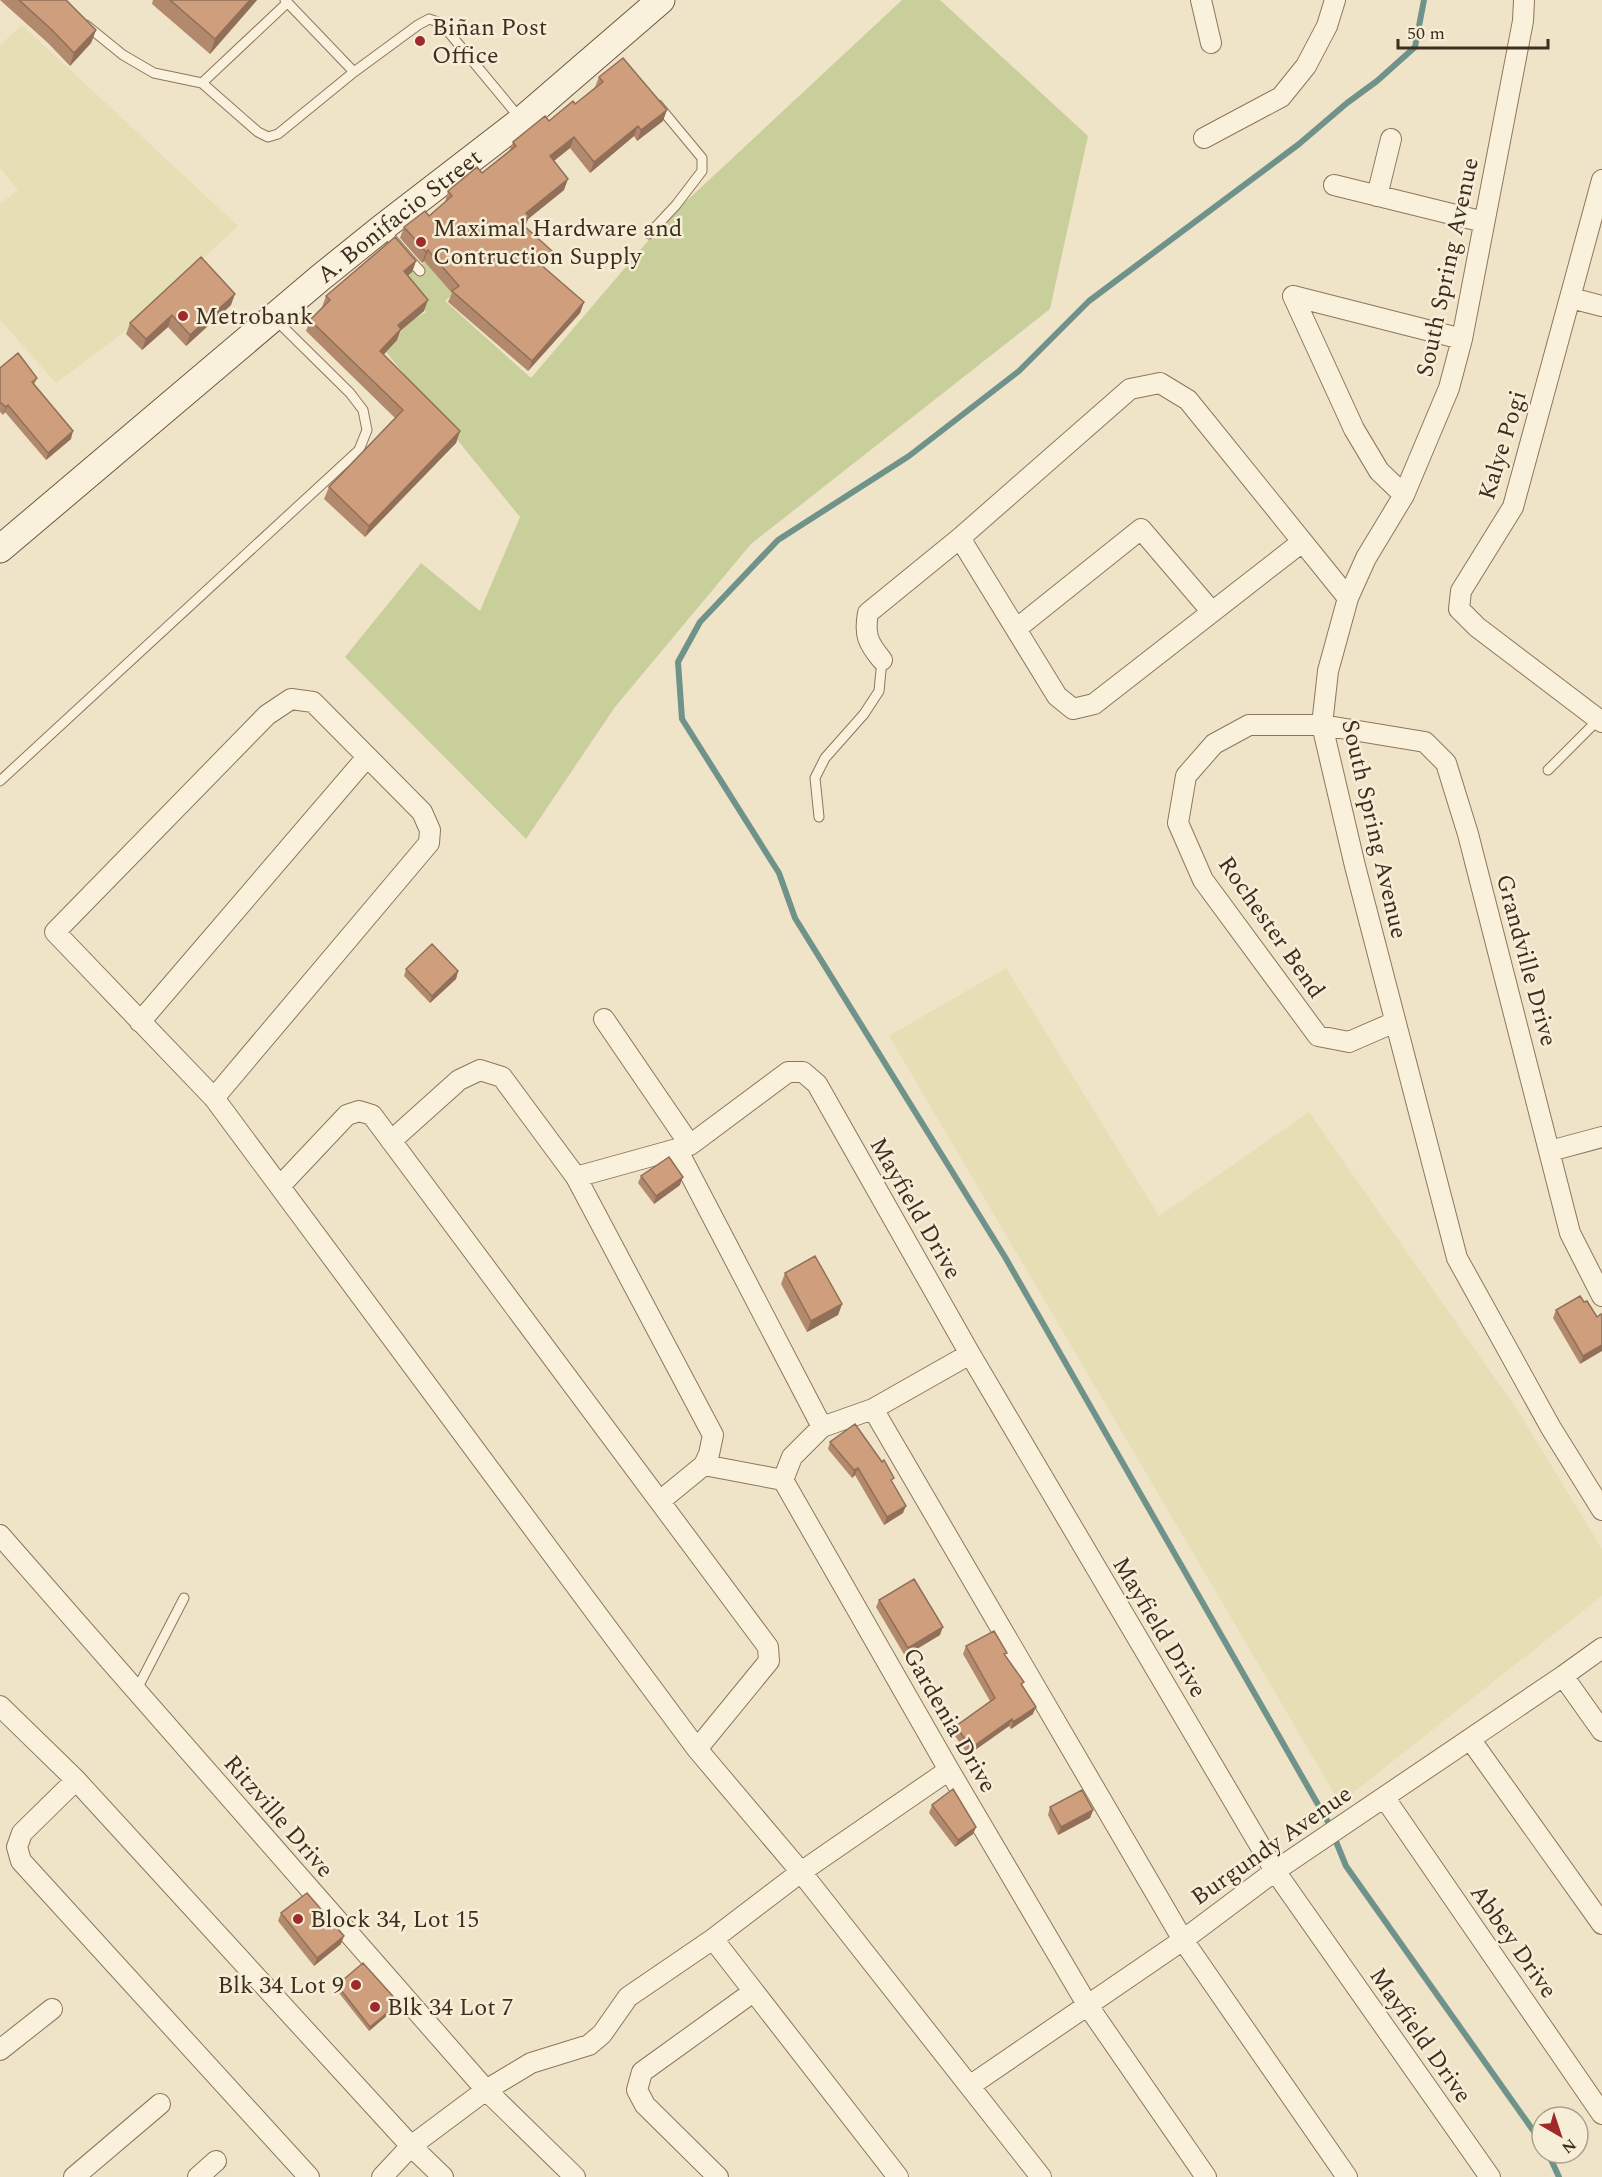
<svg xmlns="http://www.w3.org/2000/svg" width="1602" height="2177" font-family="Spectral,serif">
<rect width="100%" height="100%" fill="#f0e4c8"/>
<path fill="#e6deb5" d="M22,25L238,226L122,334L56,383L0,320V204L18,190L0,168V45Z
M1006,968L1159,1216L1309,1112L1518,1411L1602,1549V1596L1340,1803L889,1036Z"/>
<path fill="#c9cf9b" d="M902,0H940L1088,136L1050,309L751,544L615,707L526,839L345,657L421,563L480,611L520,517L377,341L426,312L399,282L455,238L484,268L445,301L531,378L665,221Z"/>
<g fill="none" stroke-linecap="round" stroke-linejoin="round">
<path stroke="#6f938a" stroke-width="6" d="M1424,0L1415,47L1377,81L1347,103L1299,144L1089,301L1019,371L909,456L778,540L700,622L678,662L682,719L779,873L795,918L1005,1257L1328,1822L1346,1866L1542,2143
M1548,2153L1559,2177"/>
<g stroke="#8d765c" stroke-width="11">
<path id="service" d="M285,0L354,72L418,25L429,19L441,23L519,117
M86,25L123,55L154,73L202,83L287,3
M202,83L258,132L268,137L278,134L354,72
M384,230L420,271
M649,234L676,205L702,171V158L658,105
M1548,770L1599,719
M0,781L359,450L367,430L363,410L350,393L275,319
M819,817L815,778L825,758L864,714L879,691L882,660
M136,1691L184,1598"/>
</g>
<g stroke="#8d765c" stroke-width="22">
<path id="minor" d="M1201,0L1211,43
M1524,0L1523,21L1462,339L1449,388L1404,495L1366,558L1348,598L1328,671L1322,725L1355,866L1457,1258L1551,1428L1602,1510
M1204,138L1281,97L1306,66L1327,26L1335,0
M1602,180L1513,507L1461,591L1459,609L1477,627L1602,722
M1334,185L1484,222
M1377,196L1391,139
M1293,296L1354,429L1379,471L1404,495
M1293,296L1462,339
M1571,298L1602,306
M960,538L1057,696L1073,709L1094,704L1302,542
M1016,629L1141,529L1212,612
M882,660C868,643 864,635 868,613L960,538L1130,389L1160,383L1188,400L1348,598
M604,1019L690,1145
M140,1022L367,757
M1395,1022L1349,1042L1318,1036L1203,880L1178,823L1186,776L1214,744L1249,725H1322L1425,742L1446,763L1468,834L1570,1233L1602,1296
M214,1098L429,843L430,830L422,812L313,702L291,699L267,715L55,932L214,1098L697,1749L801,1872L1041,2177
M391,1141L459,1080L480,1070L502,1077L576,1177L713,1435L709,1454L704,1465L660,1501
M1550,1151L1602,1137
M576,1177L677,1149
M280,1186L347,1115L359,1111L372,1115L768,1647L769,1661L697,1749
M970,1354L873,1409L822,1427L792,1457L783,1480L949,1770L1088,2006L1206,2177
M873,1409L1183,1940L1347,2177
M822,1427L677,1149L690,1145L788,1072H803L817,1084L970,1354L1275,1871L1490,2177
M704,1465L783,1480
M0,1535L486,2090L575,2177
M1563,1676L1602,1731
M0,1706L76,1780L411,2146L443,2177
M1470,1739L1602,1924
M76,1780L22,1833L17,1847L21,1861L309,2177
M1384,1797L1602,2114
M713,1939L898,2177
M0,2050L52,2009
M971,2085L1183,1940L1275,1871L1563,1676L1602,1648
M74,2177L160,2104
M198,2177L216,2161
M382,2177L411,2146L486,2090L531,2063L589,2045L602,2034L628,1997L713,1939L801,1872L949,1770
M718,2177L645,2105L637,2090L642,2072L753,1992"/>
</g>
<g stroke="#6f573f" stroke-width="29">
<g id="secondary">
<path id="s1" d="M0,549L320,278L382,228L522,120L661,0"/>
</g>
</g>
<use href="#service" stroke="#faf1dc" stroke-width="9"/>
<use href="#minor" stroke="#faf1dc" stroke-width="20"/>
<use href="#secondary" stroke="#faf1dc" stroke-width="27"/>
</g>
<path fill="#b2896c" d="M0,0H66L96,30L91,43L70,66L48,43Z
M153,0H257L210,54L152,4Z
M599,77L663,121L637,141L634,136L590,173L570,148L554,161L564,190L528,219L525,227L548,262L544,267L584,302L580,313L528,371L448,302L452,293L424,261L422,263L400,238L404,227L429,216L445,202L448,191L482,173L509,151L513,142L549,121L575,104L595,87Z
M416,261L412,272L408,275L424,311L400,331L397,340L383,355L460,431L456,443L365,537L324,499L329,487L395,418L306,331L310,320L322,308V307L326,296Z
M231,305L186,346L168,327L142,350L126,334L130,323Z
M0,368L37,378L34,385L71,439L46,460L5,412L3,415L0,412Z
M406,969L458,971L456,979L430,1003L404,976Z
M641,1176L680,1185L654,1204L638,1183Z
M785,1273L842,1304L838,1315L807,1332L781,1284Z
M1584,1302L1597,1317L1601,1314L1580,1364L1553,1318L1556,1310Z
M830,1442L892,1483L903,1513L884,1525L855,1475L852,1478L828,1449Z
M879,1600L940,1635L905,1656L876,1607Z
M966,1646L1005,1656L1022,1686L1033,1714L1011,1729L1009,1726L968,1755L953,1733L956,1726L990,1701L963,1654Z
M932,1805L976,1827L973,1834L955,1847L929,1813Z
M1050,1807L1093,1810L1090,1818L1058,1835L1048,1815Z
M281,1913L341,1944L314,1966L278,1921Z
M337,1985L399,2003L397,2007L369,2031L335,1988Z"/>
<path fill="#916f58" d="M250,0H257L210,54L215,39Z
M96,30L91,43L70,66L74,53Z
M667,110L663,121L637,141L641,130Z
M638,126L634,136L590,173L594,162Z
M574,137L570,148L546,167L550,156Z
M568,179L564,190L528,219L525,227L521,223L526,213Z
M428,250L424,261L422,263L426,252Z
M552,251L548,262L537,275L540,264Z
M416,261L412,272L400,282L404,271Z
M235,294L231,305L186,346L190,335Z
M428,300L424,311L400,331L397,340L376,363L380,351L398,325Z
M584,302L580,313L528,371L532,361Z
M172,315L168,327L142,350L146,339Z
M8,405L5,412L3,415L6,407Z
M73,431L71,439L46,460L48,453Z
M460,431L456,443L365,537L369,526Z
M458,971L456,979L430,1003L432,996Z
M683,1177L680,1185L654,1204L656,1196Z
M842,1304L838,1315L807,1332L811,1321Z
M1602,1345V1351L1580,1364L1583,1356Z
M858,1468L855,1475L852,1478L854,1470Z
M906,1506L903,1513L884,1525L887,1517Z
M943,1627L940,1635L905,1656L908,1648Z
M1036,1707L1033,1714L1011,1729L1013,1722Z
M1012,1719L1009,1726L968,1755L971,1748Z
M1093,1810L1090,1818L1058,1835L1061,1827Z
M976,1827L973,1834L955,1847L958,1840Z
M344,1936L341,1944L314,1966L317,1958Z
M399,2003L397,2007L369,2031L370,2027Z"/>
<path fill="#cf9f7d" stroke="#916f58" stroke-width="1.5" d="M19,0H66L96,30L74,53L52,30Z
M170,0H250L215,39Z
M623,58L667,110L641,130L638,126L594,162L574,137L550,156L568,179L526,213L529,216L521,223L552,251L540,264L584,302L532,361L452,291L459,286L428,250L426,252L404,227L425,211L429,216L452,196L448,191L477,167L482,173L516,146L513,142L545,116L549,121L573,101L575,104L603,82L599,77Z
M395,237L416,261L404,271L428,300L398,325L401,329L380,351L460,431L369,526L329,487L403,410L310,320L330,300L326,296Z
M201,257L235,294L190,335L172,315L146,339L130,323Z
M18,353L37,378L32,382L73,431L48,453L8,405L6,407L0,402V368Z
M432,944L458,971L432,996L406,969Z
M669,1157L683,1177L656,1196L641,1176Z
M815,1256L842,1304L811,1321L785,1273Z
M1580,1296L1584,1302L1587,1301L1597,1317L1601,1314L1602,1315V1345L1583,1356L1556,1310Z
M855,1424L882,1462L884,1460L894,1478L891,1480L906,1506L887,1517L858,1468L854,1470L830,1442Z
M914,1579L943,1627L908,1648L879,1600Z
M994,1631L1007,1653L1004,1654L1024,1682L1021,1684L1036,1707L1013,1722L1012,1719L971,1748L956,1726L995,1698L966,1646Z
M953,1789L976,1827L958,1840L932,1805Z
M1082,1790L1093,1810L1061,1827L1050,1807Z
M307,1893L344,1936L317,1958L281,1913Z
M363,1963L399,2003L370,2027L337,1985Z"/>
<g fill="#9e2a2b" stroke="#f7eed8" stroke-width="2">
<circle cx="420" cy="41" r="6"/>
<circle cx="421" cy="242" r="6"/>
<circle cx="183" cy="316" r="6"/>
<circle cx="298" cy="1919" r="6"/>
<circle cx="356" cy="1985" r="6"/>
<circle cx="375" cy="2007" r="6"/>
</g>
<g text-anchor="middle" stroke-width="5" stroke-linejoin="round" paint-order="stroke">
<g font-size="24" fill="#3d2e20" stroke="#f7eed8" text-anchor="start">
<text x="432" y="35">Biñan Post<tspan x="432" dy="28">Office</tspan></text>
<text x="433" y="236">Maximal Hardware and<tspan x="433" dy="28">Contruction Supply</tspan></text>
<text x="195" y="324">Metrobank</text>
<text x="310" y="1927">Block 34, Lot 15</text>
<text x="344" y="1993" text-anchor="end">Blk 34 Lot 9</text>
<text x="387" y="2015">Blk 34 Lot 7</text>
</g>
<g font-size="24" fill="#3d2e20" stroke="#f7eed8">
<text dy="8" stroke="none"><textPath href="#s1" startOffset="520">A. Bonifacio Street</textPath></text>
<text transform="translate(1447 267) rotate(-78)" y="8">South Spring Avenue</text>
<text transform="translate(1502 445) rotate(-73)" y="8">Kalye Pogi</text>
<text transform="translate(1375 829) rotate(77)" y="8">South Spring Avenue</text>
<text transform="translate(1272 927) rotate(55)" y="8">Rochester Bend</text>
<text transform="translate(1527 960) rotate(75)" y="8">Grandville Drive</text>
<text transform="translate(916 1208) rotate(60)" y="8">Mayfield Drive</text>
<text transform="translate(1160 1627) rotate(59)" y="8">Mayfield Drive</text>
<text transform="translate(950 1720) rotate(60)" y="8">Gardenia Drive</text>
<text transform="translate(279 1816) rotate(49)" y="8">Ritzville Drive</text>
<text transform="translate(1271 1845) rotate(-35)" y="8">Burgundy Avenue</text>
<text transform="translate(1514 1941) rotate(55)" y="8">Abbey Drive</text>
<text transform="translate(1421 2035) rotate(55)" y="8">Mayfield Drive</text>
</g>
</g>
<g transform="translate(1560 2135) rotate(141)"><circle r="28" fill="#f7eed8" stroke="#ada18e" stroke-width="1.5"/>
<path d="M0-4.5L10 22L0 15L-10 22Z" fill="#9e2a2b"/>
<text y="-9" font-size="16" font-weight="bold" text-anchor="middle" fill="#3d2e20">N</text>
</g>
<path d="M1398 39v9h150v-9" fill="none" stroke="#3d2e20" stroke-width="3"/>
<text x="1407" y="39" font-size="18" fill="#3d2e20" stroke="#f7eed8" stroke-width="4.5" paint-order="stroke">50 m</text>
</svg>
